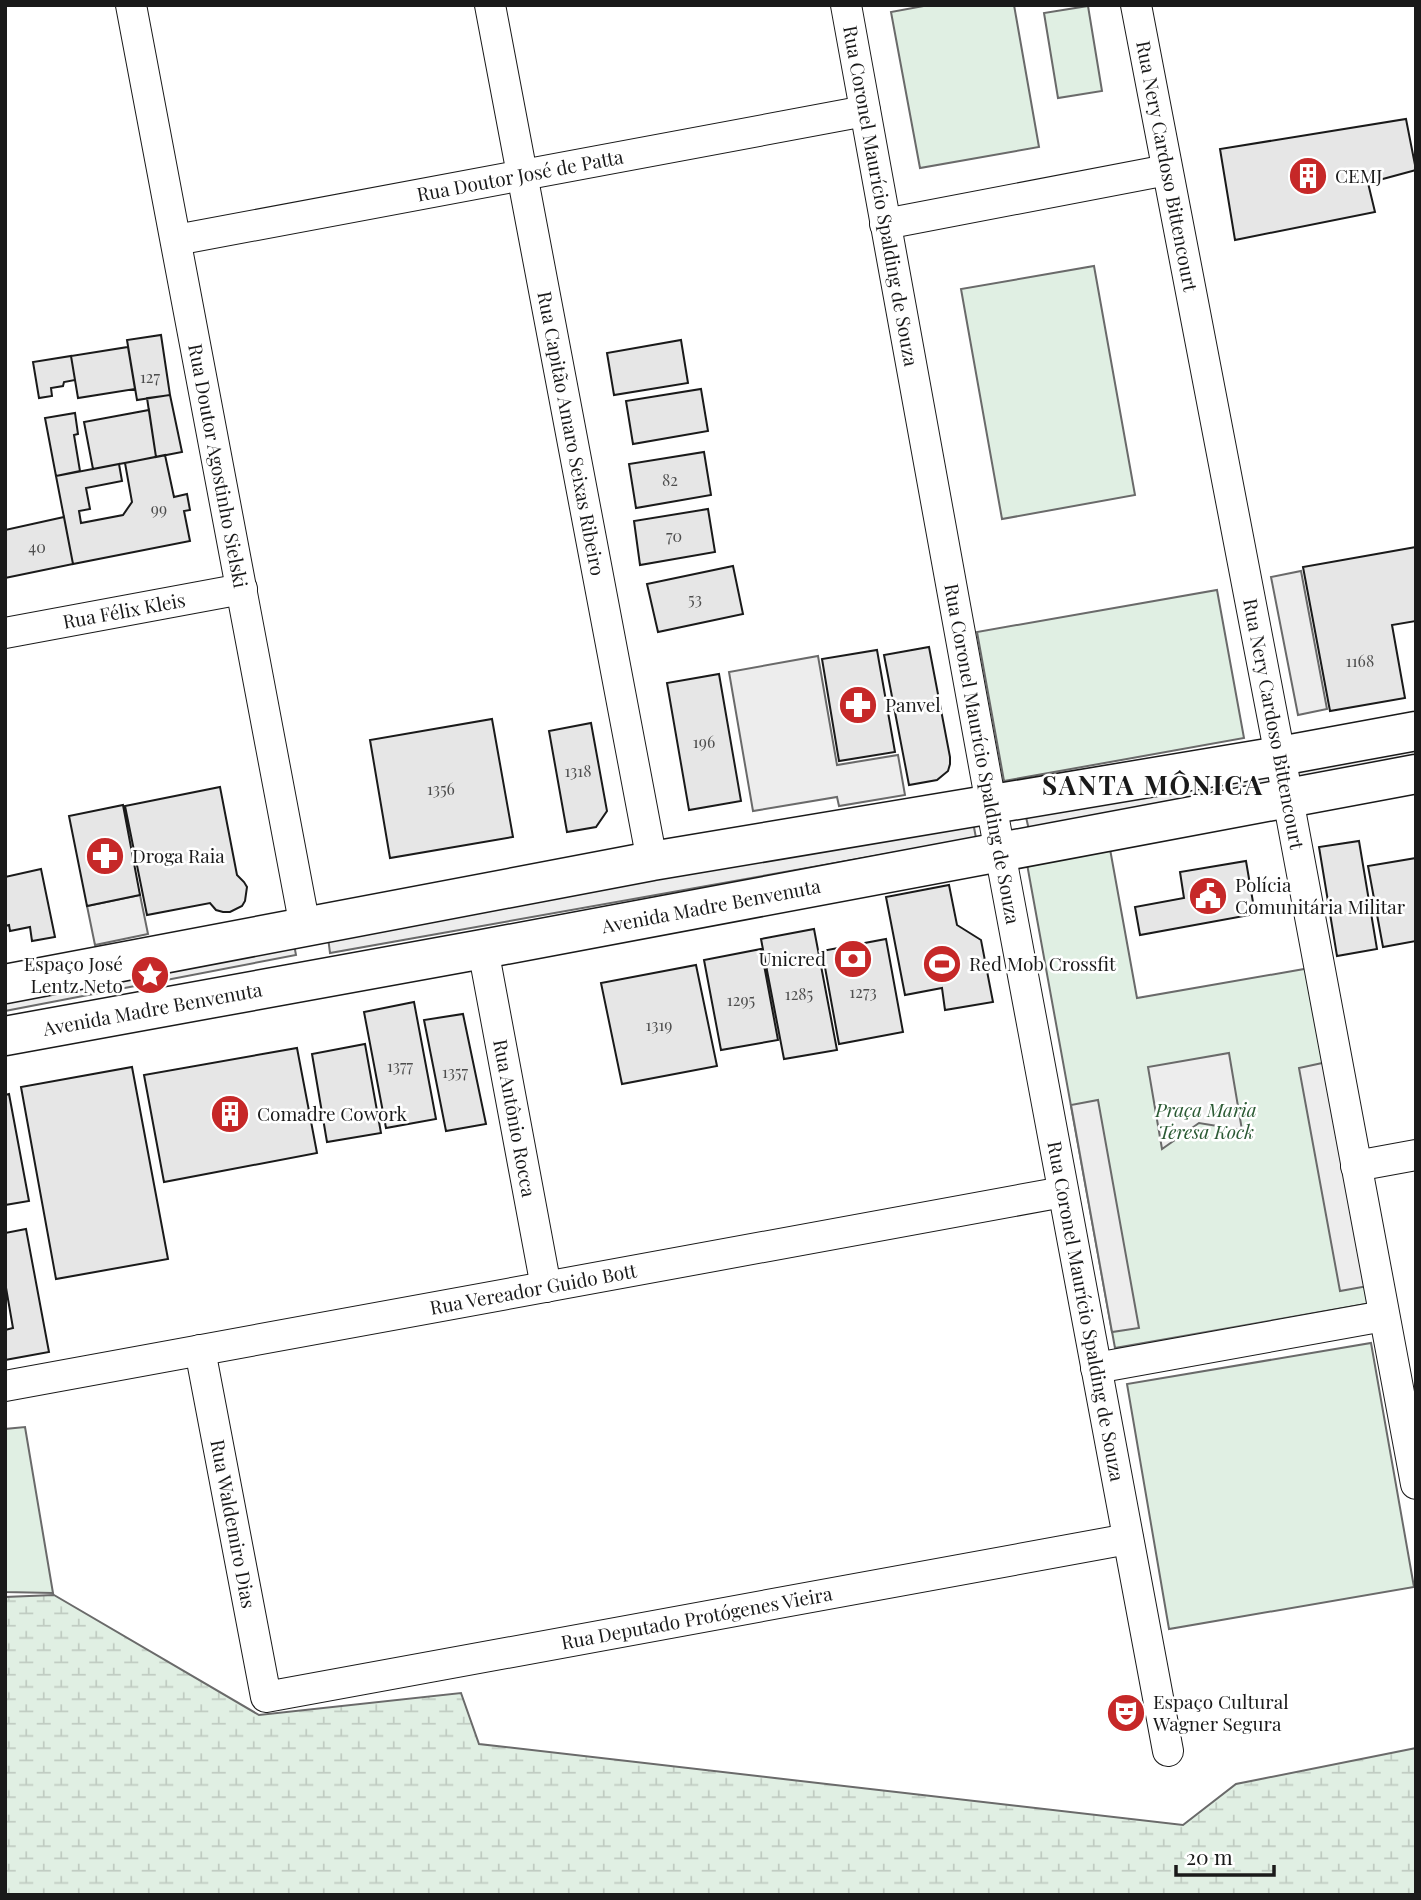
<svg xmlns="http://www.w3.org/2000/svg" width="1421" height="1900" font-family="'Playfair Display',serif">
<defs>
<pattern id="wetland-marsh" width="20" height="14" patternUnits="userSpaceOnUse" patternTransform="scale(1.75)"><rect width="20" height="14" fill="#e0efe3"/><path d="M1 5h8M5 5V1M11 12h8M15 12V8" fill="none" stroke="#c0ccc2"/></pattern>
</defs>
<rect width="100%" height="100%" fill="#fff"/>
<path fill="#e0efe3" stroke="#6a6a6a" stroke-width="2" d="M929,5H1014L1039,147L920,168L891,12Z
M1088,6L1102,91L1058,98L1044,13Z
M1094,266L1135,495L1002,519L961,289Z
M1217,590L1244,738L1004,781L977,632Z
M1110,849L1137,998L1310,968L1371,1303L1115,1348L1027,864Z
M1371,1343L1414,1587L1169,1629L1127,1384Z
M25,1427L53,1593L5,1592V1429Z"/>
<path fill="url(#wetland-marsh)" stroke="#6a6a6a" stroke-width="2" d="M54,1595L259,1715L461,1693L479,1744L1183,1825L1236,1784L1416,1748V1895H5V1597Z"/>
<path fill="#ededed" stroke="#6a6a6a" stroke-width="2" d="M1301,571L1327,709L1298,715L1271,577Z
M818,656L837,765L898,755L905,795L839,806L837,797L753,811L729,672Z
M1416,744V759L1298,782L1296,767Z
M1271,773L1273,786L1029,830L1026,817Z
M973,822L976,838L330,953L328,937Z
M140,895L148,934L95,945L87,906Z
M293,939L296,955L5,1011V995Z
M1229,1053L1242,1130L1199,1123L1162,1149L1148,1067Z
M1327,1062L1368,1286L1340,1291L1299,1068Z
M1098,1100L1139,1328L1112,1332L1071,1105Z"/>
<path fill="#e6e6e6" stroke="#1a1a1a" stroke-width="2" d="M1406,119L1416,170L1368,183L1375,212L1235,240L1220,149Z
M161,335L170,395L137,400L127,340Z
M681,340L688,383L614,395L607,353Z
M128,347L135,389L78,398L71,356Z
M71,356L75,380L64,382L63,386L51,388L52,396L39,398L33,362Z
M701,389L708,431L633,444L626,401Z
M170,395L182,452L156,457L147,398Z
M149,410L156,457L93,469L84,422Z
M75,413L78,434L74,435L80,471L56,476L45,418Z
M704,452L711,495L636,508L629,464Z
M165,455L174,497L187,494L190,510L184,511L190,541L73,564L56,476L119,464L122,481L86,488L90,509L79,511L81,523L123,515L132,502L125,463Z
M708,509L715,552L640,565L634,521Z
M64,517L73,564L5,578V530Z
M1416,547V621L1392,625L1405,698L1330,711L1303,567Z
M733,566L743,614L658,632L647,584Z
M929,647L950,757V764L948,771L937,780L909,785L884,655Z
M877,650L895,752L839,761L822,659Z
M719,674L741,801L689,810L667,683Z
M492,719L513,837L390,858L370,740Z
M591,723L607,811L596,827L567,832L549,731Z
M220,787L237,875L244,882L247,887L245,901L242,906L230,912H223L216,910L210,903L147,915L125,806Z
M123,805L140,895L87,906L69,816Z
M1359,841L1377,949L1337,956L1319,847Z
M1416,858V941L1383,947L1368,866Z
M1246,861L1255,914L1140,935L1135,907L1184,898L1180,872Z
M41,869L55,937L32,941L30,927L10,931L9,925L5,926V877Z
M949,885L957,925L981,940L993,1002L945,1010L942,988L905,995L886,897Z
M814,929L837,1050L784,1059L761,939Z
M886,939L903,1032L839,1044L822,951Z
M761,949L778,1040L721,1050L704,960Z
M696,965L717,1066L622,1084L601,983Z
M414,1002L436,1119L386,1128L364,1012Z
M463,1014L486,1124L446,1131L424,1020Z
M365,1044L381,1133L327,1142L312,1054Z
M297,1048L317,1153L164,1182L144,1075Z
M132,1067L168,1259L56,1279L21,1087Z
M9,1094L29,1201L5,1205V1095Z
M26,1229L49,1352L5,1360V1330L13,1328L5,1282V1233Z"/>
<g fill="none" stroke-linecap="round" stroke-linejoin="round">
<g stroke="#1a1a1a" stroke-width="32">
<g id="minor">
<path id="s1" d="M131,5L305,927"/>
<path id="s2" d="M490,5L652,861"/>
<path id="s3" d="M846,5L991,804L1168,1751"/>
<path id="s4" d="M1136,5L1280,756L1416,1484"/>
<path d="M885,224L1167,170"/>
<path id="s5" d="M176,240L865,111"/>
<path id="s6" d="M5,633L242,589"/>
<path id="s7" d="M483,949L546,1287"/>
<path d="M1356,1166L1416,1155"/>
<path id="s8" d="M200,1350L266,1697L1128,1539"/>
<path d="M1096,1368L1384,1316"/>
<path id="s9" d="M5,1386L1063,1192"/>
</g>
</g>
<g stroke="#1a1a1a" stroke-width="41">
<g id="primary">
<path d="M5,984L652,861L1280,756L1416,731"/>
<path id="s10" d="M5,1036L483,949L1416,774"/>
</g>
</g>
<use href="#minor" stroke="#fff" stroke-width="30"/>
<use href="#primary" stroke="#fff" stroke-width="38"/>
</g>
<defs>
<g id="building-disc" transform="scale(2.0125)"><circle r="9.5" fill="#c62828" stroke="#fff"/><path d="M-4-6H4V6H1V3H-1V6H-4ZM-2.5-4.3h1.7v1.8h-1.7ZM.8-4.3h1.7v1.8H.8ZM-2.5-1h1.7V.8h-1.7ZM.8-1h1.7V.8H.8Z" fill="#fff"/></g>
<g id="pharmacy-disc" transform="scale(2.0125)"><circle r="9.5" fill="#c62828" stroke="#fff"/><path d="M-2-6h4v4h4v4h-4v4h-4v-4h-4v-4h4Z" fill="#fff"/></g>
<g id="civic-disc" transform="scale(2.0125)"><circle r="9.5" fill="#c62828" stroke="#fff"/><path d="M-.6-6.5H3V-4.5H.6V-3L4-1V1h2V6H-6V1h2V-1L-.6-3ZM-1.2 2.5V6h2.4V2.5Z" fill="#fff"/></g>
<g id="bank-disc" transform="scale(2.0125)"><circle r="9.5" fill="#c62828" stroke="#fff"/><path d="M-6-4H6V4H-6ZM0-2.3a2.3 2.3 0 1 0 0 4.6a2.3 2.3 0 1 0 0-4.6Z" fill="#fff"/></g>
<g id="stadium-disc" transform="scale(2.0125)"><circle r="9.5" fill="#c62828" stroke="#fff"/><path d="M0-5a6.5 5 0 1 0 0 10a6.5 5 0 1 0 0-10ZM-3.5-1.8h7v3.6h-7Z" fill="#fff"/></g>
<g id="sight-disc" transform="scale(2.0125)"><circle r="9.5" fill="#c62828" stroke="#fff"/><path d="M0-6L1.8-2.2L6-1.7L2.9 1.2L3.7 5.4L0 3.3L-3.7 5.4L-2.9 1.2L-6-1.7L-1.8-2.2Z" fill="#fff"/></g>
<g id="theatre-disc" transform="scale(2.0125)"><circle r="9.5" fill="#c62828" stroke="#fff"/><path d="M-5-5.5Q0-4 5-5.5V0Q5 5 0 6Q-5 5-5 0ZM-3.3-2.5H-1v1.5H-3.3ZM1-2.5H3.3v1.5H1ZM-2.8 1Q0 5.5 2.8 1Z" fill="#fff"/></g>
</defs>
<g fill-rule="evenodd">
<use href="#building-disc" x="1308" y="176"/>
<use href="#pharmacy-disc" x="858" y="705"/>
<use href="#pharmacy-disc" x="105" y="856"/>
<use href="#civic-disc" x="1208" y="896"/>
<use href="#bank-disc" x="853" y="959"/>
<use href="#stadium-disc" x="942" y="964"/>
<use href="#sight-disc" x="150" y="975"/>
<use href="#building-disc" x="230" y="1114"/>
<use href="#theatre-disc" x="1126" y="1713"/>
</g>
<g text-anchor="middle" stroke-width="5" stroke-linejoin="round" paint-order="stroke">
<g font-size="16" fill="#4d4d4d">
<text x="150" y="383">127</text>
<text x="670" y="486">82</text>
<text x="159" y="515">99</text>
<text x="674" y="542">70</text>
<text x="37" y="553">40</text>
<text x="695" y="605">53</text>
<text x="1360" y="667">1168</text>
<text x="704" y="748">196</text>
<text x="578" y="777">1318</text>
<text x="441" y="795">1356</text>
<text x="863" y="998">1273</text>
<text x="799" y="1000">1285</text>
<text x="741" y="1006">1295</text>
<text x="659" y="1031">1319</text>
<text x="400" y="1072">1377</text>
<text x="455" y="1078">1357</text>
</g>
<g font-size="19" fill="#1a1a1a" stroke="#fff">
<text dy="7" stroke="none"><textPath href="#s4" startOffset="164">Rua Nery Cardoso Bittencourt</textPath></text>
<text dy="7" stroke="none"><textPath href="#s5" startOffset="350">Rua Doutor José de Patta</textPath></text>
<text dy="7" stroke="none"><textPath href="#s3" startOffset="194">Rua Coronel Maurício Spalding de Souza</textPath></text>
<text dy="7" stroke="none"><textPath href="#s2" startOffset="436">Rua Capitão Amaro Seixas Ribeiro</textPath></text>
<text dy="7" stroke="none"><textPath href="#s1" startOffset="469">Rua Doutor Agostinho Sielski</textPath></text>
<text dy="7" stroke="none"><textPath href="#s6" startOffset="121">Rua Félix Kleis</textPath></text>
<text dy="7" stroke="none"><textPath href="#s4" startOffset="732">Rua Nery Cardoso Bittencourt</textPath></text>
<text dy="7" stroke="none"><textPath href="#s3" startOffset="761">Rua Coronel Maurício Spalding de Souza</textPath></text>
<text dy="7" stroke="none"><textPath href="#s10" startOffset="718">Avenida Madre Benvenuta</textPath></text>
<text dy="7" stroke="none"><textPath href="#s10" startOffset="150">Avenida Madre Benvenuta</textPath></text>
<text dy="7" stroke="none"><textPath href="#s7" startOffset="172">Rua Antônio Rocca</textPath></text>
<text dy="7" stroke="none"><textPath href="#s9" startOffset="537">Rua Vereador Guido Bott</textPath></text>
<text dy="7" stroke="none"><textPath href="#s3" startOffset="1328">Rua Coronel Maurício Spalding de Souza</textPath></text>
<text dy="7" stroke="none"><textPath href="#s8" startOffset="177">Rua Waldemiro Dias</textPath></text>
<text dy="7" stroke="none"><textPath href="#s8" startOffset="791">Rua Deputado Protógenes Vieira</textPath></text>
</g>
<g font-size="19" fill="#1a1a1a" stroke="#fff" text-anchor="start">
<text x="1335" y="183">CEMJ</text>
<text x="885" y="712">Panvel</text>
<text x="132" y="863">Droga Raia</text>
<text x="1235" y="892">Polícia<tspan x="1235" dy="22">Comunitária Militar</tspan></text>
<text x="826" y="966" text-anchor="end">Unicred</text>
<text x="123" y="971" text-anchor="end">Espaço José<tspan x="123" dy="22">Lentz Neto</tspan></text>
<text x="969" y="971">Red Mob Crossfit</text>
<text x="257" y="1121">Comadre Cowork</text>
<text x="1153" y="1709">Espaço Cultural<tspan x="1153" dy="22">Wagner Segura</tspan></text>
</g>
<g font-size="19" font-style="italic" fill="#2b5a34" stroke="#fff">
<text x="1206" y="1117">Praça Maria<tspan x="1206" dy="22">Teresa Kock</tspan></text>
</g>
<g font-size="26" font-weight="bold" letter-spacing="2" fill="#1a1a1a" stroke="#fff">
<text x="1153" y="795">SANTA MÔNICA</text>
</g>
</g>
<rect width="1421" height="1900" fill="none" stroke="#1a1a1a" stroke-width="14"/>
<path d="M1176 1865v10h98v-10" fill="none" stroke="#1a1a1a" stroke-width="3.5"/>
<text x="1186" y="1865" font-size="21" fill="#1a1a1a" stroke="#ffffff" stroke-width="5" paint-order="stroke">20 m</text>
</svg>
